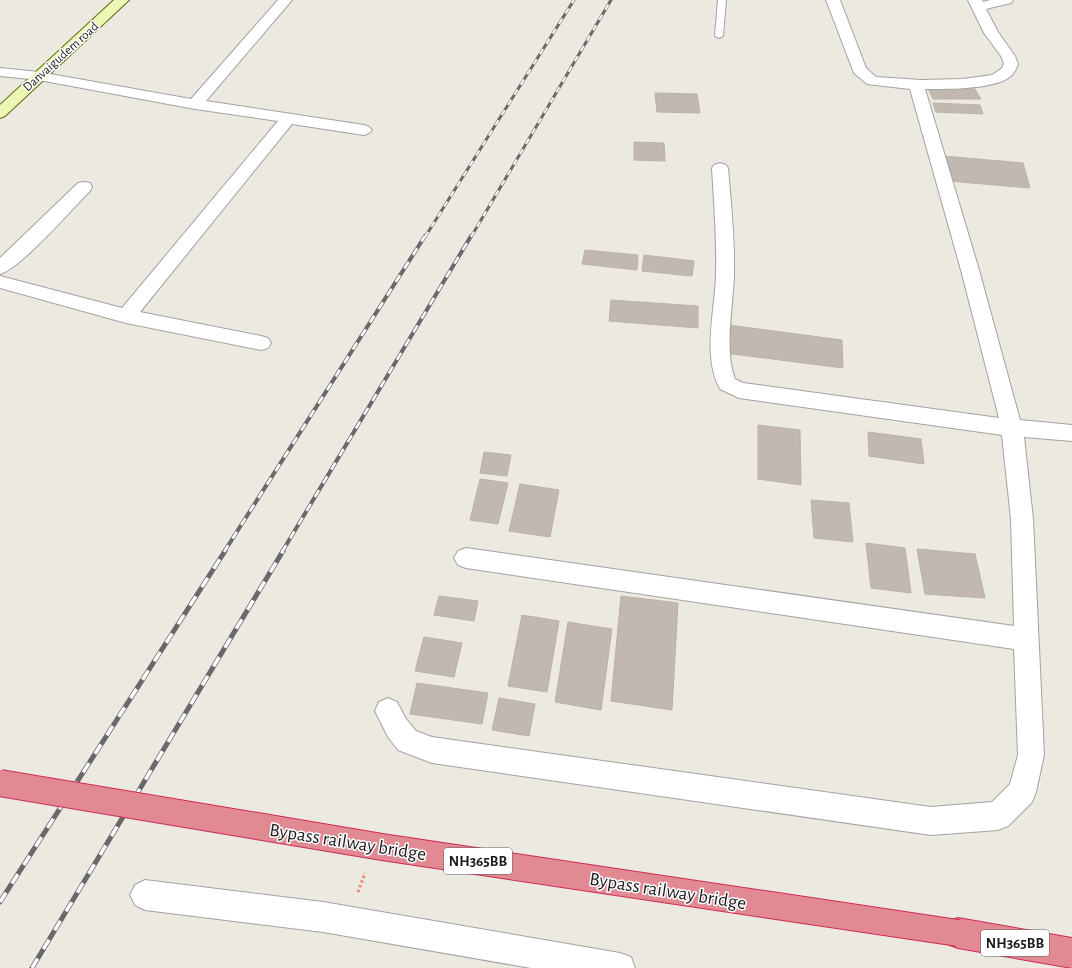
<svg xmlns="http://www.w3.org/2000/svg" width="1072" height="968" font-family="'Alegreya Sans',sans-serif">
<rect width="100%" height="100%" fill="#ece9e1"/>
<path fill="#c0b8b1" stroke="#bdb1a4" d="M927,86H973L981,99H933Z
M655,93L697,94L700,113L657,112Z
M933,103L980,105L983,114L936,112Z
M634,142L664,143L665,161L634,160Z
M944,156L1023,163L1030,188L948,181Z
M585,250L638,255L637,270L582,264Z
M644,255L694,261L692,276L642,271Z
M611,300L698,306V328L609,321Z
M728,325L842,340L843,368L725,353Z
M758,425L800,430L801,485L758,479Z
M868,432L921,439L924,464L869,456Z
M484,452L511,455L507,476L480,473Z
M480,479L508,483L498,524L470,520Z
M520,484L559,490L550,537L509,531Z
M811,500L849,503L853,542L814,538Z
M866,543L905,548L911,593L871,588Z
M917,549L975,554L985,598L925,594Z
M439,596L478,601L474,621L434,615Z
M621,596L678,603L672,710L611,701Z
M522,615L559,621L547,692L508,686Z
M568,622L612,629L601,710L555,702Z
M424,637L462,643L454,677L415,671Z
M417,683L488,693L482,724L410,714Z
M499,698L535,704L529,736L492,730Z"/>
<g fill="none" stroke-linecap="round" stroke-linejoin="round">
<g stroke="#a2a2a2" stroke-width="2">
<path id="lane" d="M718,0H726L723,36L719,38L715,36Z"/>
</g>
<g stroke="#a2a2a2" stroke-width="2">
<path id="street" d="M278,0H292L206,101L364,125L369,127L372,130L369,133L364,135L292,124L140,312L261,336L268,338L271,343L268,348L261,350L126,323L0,288V276L122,308L278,121L195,109L39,80L0,76V68L39,72L191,99Z
M826,0H840L866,68L876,77L921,80L963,79L992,75L1001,69L1004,64L1001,56L984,33L968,0H982L983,2L990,0H1013L1011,3L986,9L998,32L1015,56L1018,64C1017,67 1015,72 1012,75C997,90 946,89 925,89L979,270L1020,420L1072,425V441L1024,437L1033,519L1044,755L1036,792L1032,802L1008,826L998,830L931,835L432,763L398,750L388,737L375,711L379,702L388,698L397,702L406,719L416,731L432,737L931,807L992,802L1010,784L1018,755L1014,649L466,568L458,565L454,558L458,551L466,548L1014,626L1011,519L1002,435L739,398L720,389C702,357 715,310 716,275C717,239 714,203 712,168L714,165L720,163L726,165L728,168C731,204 735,240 734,275C733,305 724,351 735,379L743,383L999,418L961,270L910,89L867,84L854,73Z
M84,182L90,183L92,187L90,191C73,208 20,269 0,274V258L78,183Z
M145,880L323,902L620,953L631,957L635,968H531L323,932L145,910L135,905L130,895L135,885Z"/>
</g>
<g stroke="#586b09" stroke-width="2">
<path id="secondary" d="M114,0H129L5,116L0,118V105Z"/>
</g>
<g stroke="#ce2a53" stroke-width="2">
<path id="highway" d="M958,918L1072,938V968L958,948L947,944L943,933L947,922Z"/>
</g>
<path stroke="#f3856b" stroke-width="3" stroke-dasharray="2.5 2.5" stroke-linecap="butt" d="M358,892L365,873"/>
<use href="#lane" fill="#fff" fill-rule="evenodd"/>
<use href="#street" fill="#fff" fill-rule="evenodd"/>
<use href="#secondary" fill="#edf6b5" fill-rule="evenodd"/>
<use href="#highway" fill="#e28a93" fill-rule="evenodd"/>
<g stroke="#696969" stroke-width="3">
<path id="rail-far2" d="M425,237L574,0
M471,237L611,0"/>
</g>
<g stroke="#696969" stroke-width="4">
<path id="rail-far1" d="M224,552L425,236
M282,552L471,236"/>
</g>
<g stroke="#696969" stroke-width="5">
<path id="rail" d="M0,902L225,551
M32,968L283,551"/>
</g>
<use href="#rail-far2" stroke="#fff" stroke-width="2" stroke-dasharray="6" stroke-linecap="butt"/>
<use href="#rail-far1" stroke="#fff" stroke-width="2.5" stroke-dasharray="8" stroke-linecap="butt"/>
<use href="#rail" stroke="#fff" stroke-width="3.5" stroke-dasharray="11" stroke-linecap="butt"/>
<g stroke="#ce2a53" stroke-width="28" stroke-linecap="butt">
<path id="highway-bridge" d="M0,783L382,847L958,933"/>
</g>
<use href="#highway-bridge" stroke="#e28a93" stroke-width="26"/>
</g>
<g text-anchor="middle" stroke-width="3" stroke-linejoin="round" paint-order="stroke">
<g font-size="13" fill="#1b1b1b" stroke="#fff">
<text transform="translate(60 56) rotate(-42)" y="5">Danvaigudem road</text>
</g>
<g fill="#fff" stroke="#5f5f5f" stroke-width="1">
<rect x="444" y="848" width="68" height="26" rx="3"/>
<rect x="981" y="930" width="68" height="26" rx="3"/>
</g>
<g font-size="15" font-weight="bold" fill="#1b1b1b">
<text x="478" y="866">NH365BB</text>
<text x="1015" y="948">NH365BB</text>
</g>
<g font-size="19" fill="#1b1b1b" stroke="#fff">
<text transform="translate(348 841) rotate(9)" y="7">Bypass railway bridge</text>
<text transform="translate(668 890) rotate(9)" y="7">Bypass railway bridge</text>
</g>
</g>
</svg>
